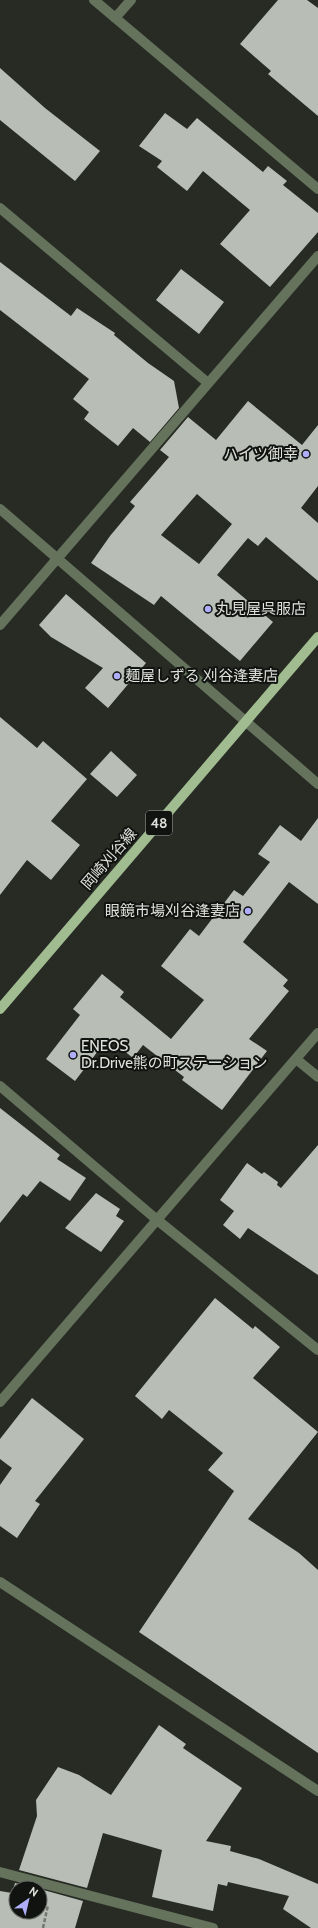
<svg xmlns="http://www.w3.org/2000/svg" width="318" height="1928" font-family="Cabin,'Noto Sans JP',sans-serif">
<rect width="100%" height="100%" fill="#272b24"/>
<path fill="#b8beb5" fill-rule="evenodd" d="M278,0H307L318,8V116L268,74L271,71L240,44Z
M0,68L45,108L100,151L75,181L0,120Z
M165,113L187,129L197,118L263,172L268,166L287,181L283,185L318,213V232L270,287L220,244L250,210L203,171L187,191L157,167L162,161L139,146Z
M0,262L71,316L77,308L115,333L114,335L148,363L174,381L179,408L150,442L133,428L118,446L84,419L89,412L73,399L89,379L0,310Z
M181,269L224,302L199,334L156,300Z
M248,401L302,445L318,425V486L301,508L318,523V581L266,537L258,546L248,538L217,575L273,622L240,661L161,596L154,605L91,563L110,536L135,506L130,502L169,457L160,450L188,417L216,440ZM197,494L232,524L199,564L161,535Z
M66,594L146,663L108,708L85,688L103,668L51,637L39,625Z
M0,717L37,748L43,741L87,779L51,821L80,845L51,880L27,860L0,895Z
M111,751L137,775L117,797L90,774Z
M318,818V904L289,882L243,942L288,980L283,986L289,991L249,1039L267,1051L222,1110L182,1080L184,1077L143,1045L133,1058L108,1038L75,1081L46,1059L80,1015L73,1009L102,974L124,992L120,997L171,1039L204,1000L161,966L190,929L199,936L234,890L243,896L270,862L258,854L280,825L301,841Z
M0,1108L60,1155L57,1159L86,1178L70,1201L40,1181L27,1197L23,1194L0,1223Z
M318,1145V1275L248,1228L240,1239L223,1225L234,1211L220,1200L247,1163L262,1174L264,1172L278,1182L277,1185L281,1188Z
M96,1193L120,1209L116,1216L124,1221L101,1252L65,1228Z
M215,1298L253,1329L255,1326L280,1347L253,1378L318,1432L248,1519L299,1553L318,1570V1753L139,1632L234,1491L208,1470L223,1453L169,1410L162,1419L135,1396Z
M32,1398L84,1439L35,1501L40,1504L17,1538L0,1526V1485L12,1468L0,1459V1439Z
M159,1725L186,1744L183,1748L242,1788L206,1841L231,1846L230,1851L259,1859L318,1884V1928H311L283,1909L289,1896L228,1882L227,1886L218,1884L213,1911L152,1897L162,1850L103,1833L87,1888L19,1870L37,1816L36,1800L58,1767L79,1775L111,1795Z
M15,1883L35,1888H16V1912H40V1889L83,1901L75,1928H0V1891L12,1893Z"/>
<g fill="none" stroke-linecap="round" stroke-linejoin="round">
<path stroke="#737770" stroke-width="2.5" stroke-dasharray="4 2" stroke-linecap="butt" d="M43,1928L48,1905"/>
<path stroke="#65735d" stroke-width="10" d="M94,0L318,189
M115,18L131,0
M0,208L208,383
M0,509L318,784
M0,625L318,256
M296,1059L318,1077
M0,1086L156,1219L318,1350
M0,1402L318,1033
M0,1582L318,1791
M0,1872L213,1928"/>
<path stroke="#a0bc90" stroke-width="10" d="M0,1009L318,637"/>
</g>
<g fill="#afaefa" stroke="#111310" stroke-width="1.5">
<circle cx="306" cy="454" r="4"/>
<circle cx="208" cy="609" r="4"/>
<circle cx="117" cy="676" r="4"/>
<circle cx="248" cy="911" r="4"/>
<circle cx="73" cy="1055" r="4"/>
</g>
<g text-anchor="middle" stroke-width="4" stroke-linejoin="round" paint-order="stroke">
<rect fill="#111310" stroke="#a0a39f" stroke-width="1" x="146" y="811" width="26" height="24" rx="3"/>
<g font-size="14" font-weight="bold" fill="#dee1dc">
<text x="159" y="828">48</text>
</g>
<g font-size="15" fill="#dee1dc" stroke="#111310" text-anchor="start">
<text x="298" y="459" text-anchor="end">ハイツ御幸</text>
<text x="216" y="614">丸見屋呉服店</text>
<text x="125" y="681">麺屋しずる 刈谷逢妻店</text>
<text x="240" y="916" text-anchor="end">眼鏡市場刈谷逢妻店</text>
<text x="81" y="1051">ENEOS<tspan x="81" dy="17">Dr.Drive熊の町ステーション</tspan></text>
</g>
<g font-size="15" fill="#dee1dc" stroke="#111310">
<text transform="translate(109 859) rotate(-49)" y="5">岡崎刈谷線</text>
</g>
</g>
<g transform="translate(28 1900) rotate(34)"><circle r="19" fill="#111310" stroke="#636562"/>
<path d="M0-3L7 15L0 10L-7 15Z" fill="#afaefa"/>
<text y="-6" font-size="11" font-weight="bold" text-anchor="middle" fill="#dee1dc">N</text>
</g>
</svg>
